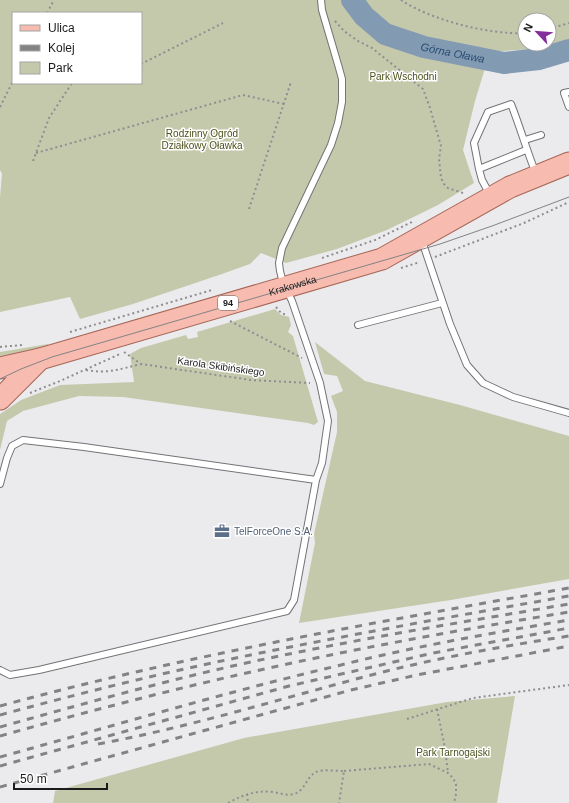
<svg xmlns="http://www.w3.org/2000/svg" width="569" height="803" font-family="Helvetica,sans-serif">
<rect width="100%" height="100%" fill="#ebebee"/>
<path fill="#c5c9ac" fill-rule="evenodd" d="M0,0H569V42L558,47L490,52L475,101L463,150L474,183L438,205L387,230L337,249L286,263L261,253L250,264L222,274L133,304L80,319L70,297L0,312V197L2,174L0,170ZM13,13H141V83H13ZM525,20H549V44H525Z
M275,309L281,315L289,317L291,325L288,332L293,336L318,422L314,425L308,423L123,397L79,396L23,411L7,421L0,450V414L21,400L60,385L134,382L130,354L141,348L186,335L188,339L198,337L197,332Z
M315,342L365,381L460,405L569,436V579L451,600L299,623L315,543L314,534L337,432V412L331,396L343,391L337,376L324,374Z
M48,344V345L0,358V352Z
M515,696L497,803H53L55,791L244,738L447,702Z"/>
<g fill="none" stroke-linecap="round" stroke-linejoin="round">
<path stroke="#839ab3" stroke-width="22" id="s1" d="M352,0L364,16L385,34L424,47L504,63L539,59L569,50"/>
<g stroke="#737376" stroke-width="8">
<path id="service" d="M569,92L564,93L569,107
M525,140L541,135
M526,150L479,169L474,143L488,112L511,104C520,127 527,151 536,174
M479,169L482,180L490,195
M422,241L450,324L467,365L483,383L513,397L569,413
M358,325L442,303
M0,484L7,458L12,446L23,440L84,447L316,480
M0,670L10,675L39,670L287,611L294,600L316,480L322,463L328,421L320,383L292,301L283,283L280,271L279,263L282,248L331,145L338,123L342,102V79L339,68L322,10L321,0"/>
</g>
<g stroke="#a66658" stroke-width="23">
<g id="primary">
<path id="s2" d="M0,368L40,359L382,259L510,187L569,163"/>
<path d="M0,399L40,359"/>
</g>
</g>
<path stroke="#8e8e90" stroke-width="2" stroke-dasharray="2 3" stroke-linecap="butt" d="M401,0C431,20 489,35 525,33
M47,13L54,0
M335,21L344,31L358,41L372,48L423,89L430,108L441,146L439,159L441,178L444,184L448,188L463,193
M549,29L569,23
M141,64L223,23
M0,107L13,81
M36,153L243,95L284,104
M33,161L49,118L72,83
M249,209L291,82
M435,257L524,223L569,202
M322,258L375,240L414,221
M401,268L420,262
M276,307L281,313L287,315
M230,321L302,358
M70,332L212,290
M0,347L22,345
M124,352L141,364L251,380L310,383
M86,370C108,374 120,369 141,364
M30,393L60,381L120,354
M437,709L445,748L448,773
M407,719L473,698L569,685
M344,771L429,764L448,773L453,778L456,784V794L454,803
M247,794L248,803
M228,803C243,795 255,790 273,792C280,793 287,796 294,794C306,790 306,777 316,772C323,769 336,771 344,771L339,803"/>
<use href="#service" stroke="#fff" stroke-width="6"/>
<use href="#primary" stroke="#f7bbaf" stroke-width="21"/>
<path stroke="#838385" stroke-width="1" d="M0,379L21,369L52,357L440,244L492,226L569,197"/>
<path stroke="#838385" stroke-width="3" stroke-dasharray="7 7" stroke-linecap="butt" d="M0,706C187,655 378,622 569,588
M0,715C70,696 141,678 212,663C330,638 450,617 569,596
M0,727C83,704 167,680 251,662C357,639 463,622 569,604
M0,736C86,712 173,689 260,670C363,647 466,629 569,612
M98,744C185,728 270,702 356,679C426,660 497,647 569,636
M0,757C113,726 226,692 341,665C416,646 493,633 569,620
M0,766L289,686L433,653L569,628
M0,787L351,690L417,675L569,646"/>
</g>
<defs>
<g id="office-bare" transform="scale(1.2)"><path d="M-6-3h4V-5.5h4V-3h4V5H-6ZM-1-4.5V-3h2v-1.5ZM-6 0V1H6V0Z" fill="#5c6f8a" stroke="#fff" stroke-width="2.5" paint-order="stroke"/></g>
</defs>
<g fill-rule="evenodd">
<use href="#office-bare" x="222" y="531"/>
</g>
<g text-anchor="middle" stroke-width="3" stroke-linejoin="round" paint-order="stroke">
<rect fill="#fff" stroke="#5f5f60" stroke-width="1" x="218" y="296" width="20" height="14" rx="3"/>
<g font-size="9" font-weight="bold" fill="#1b1b1c">
<text x="228" y="306">94</text>
</g>
<g font-size="10" fill="#4c5019" stroke="#fff">
<text x="403" y="80">Park Wschodni</text>
<text x="202" y="137">Rodzinny Ogród<tspan x="202" dy="12">Działkowy Oławka</tspan></text>
<text x="453" y="756">Park Tarnogajski</text>
</g>
<g font-size="10" fill="#1b1b1c" stroke="#fff">
<text dy="4" stroke="none"><textPath href="#s2" startOffset="304">Krakowska</textPath></text>
<text transform="translate(221 366) rotate(8)" y="4">Karola Skibińskiego</text>
</g>
<g font-size="10" fill="#4e5e75" stroke="#fff" text-anchor="start">
<text x="234" y="535">TelForceOne S.A.</text>
</g>
<g font-size="11" font-style="italic" fill="#284d72" stroke="#fff">
<text dy="4" stroke="none"><textPath href="#s1" startOffset="118">Górna Oława</textPath></text>
</g>
</g>
<rect x="12" y="12" width="130" height="72" fill="#ffffff" stroke="#a4a4a4"/>
<rect x="20" y="25" width="20" height="6" fill="#f7bbaf" stroke="#a4a4a4"/>
<text x="48" y="32" font-size="12" fill="#1b1b1c">Ulica</text>
<rect x="20" y="45" width="20" height="6" fill="#838385" stroke="#a4a4a4"/>
<text x="48" y="52" font-size="12" fill="#1b1b1c">Kolej</text>
<rect x="20" y="62" width="20" height="12" fill="#c5c9ac" stroke="#a4a4a4"/>
<text x="48" y="72" font-size="12" fill="#1b1b1c">Park</text>
<g transform="translate(537 32) rotate(296)"><circle r="19" fill="#ffffff" stroke="#a4a4a4"/>
<path d="M0-3L7 15L0 10L-7 15Z" fill="#832e9c"/>
<text y="-6" font-size="11" font-weight="bold" text-anchor="middle" fill="#1b1b1c">N</text>
</g>
<path d="M14 783v6h93v-6" fill="none" stroke="#1b1b1c" stroke-width="2"/>
<text x="20" y="783" font-size="12" fill="#1b1b1c" stroke="#ffffff" stroke-width="3" paint-order="stroke">50 m</text>
</svg>
